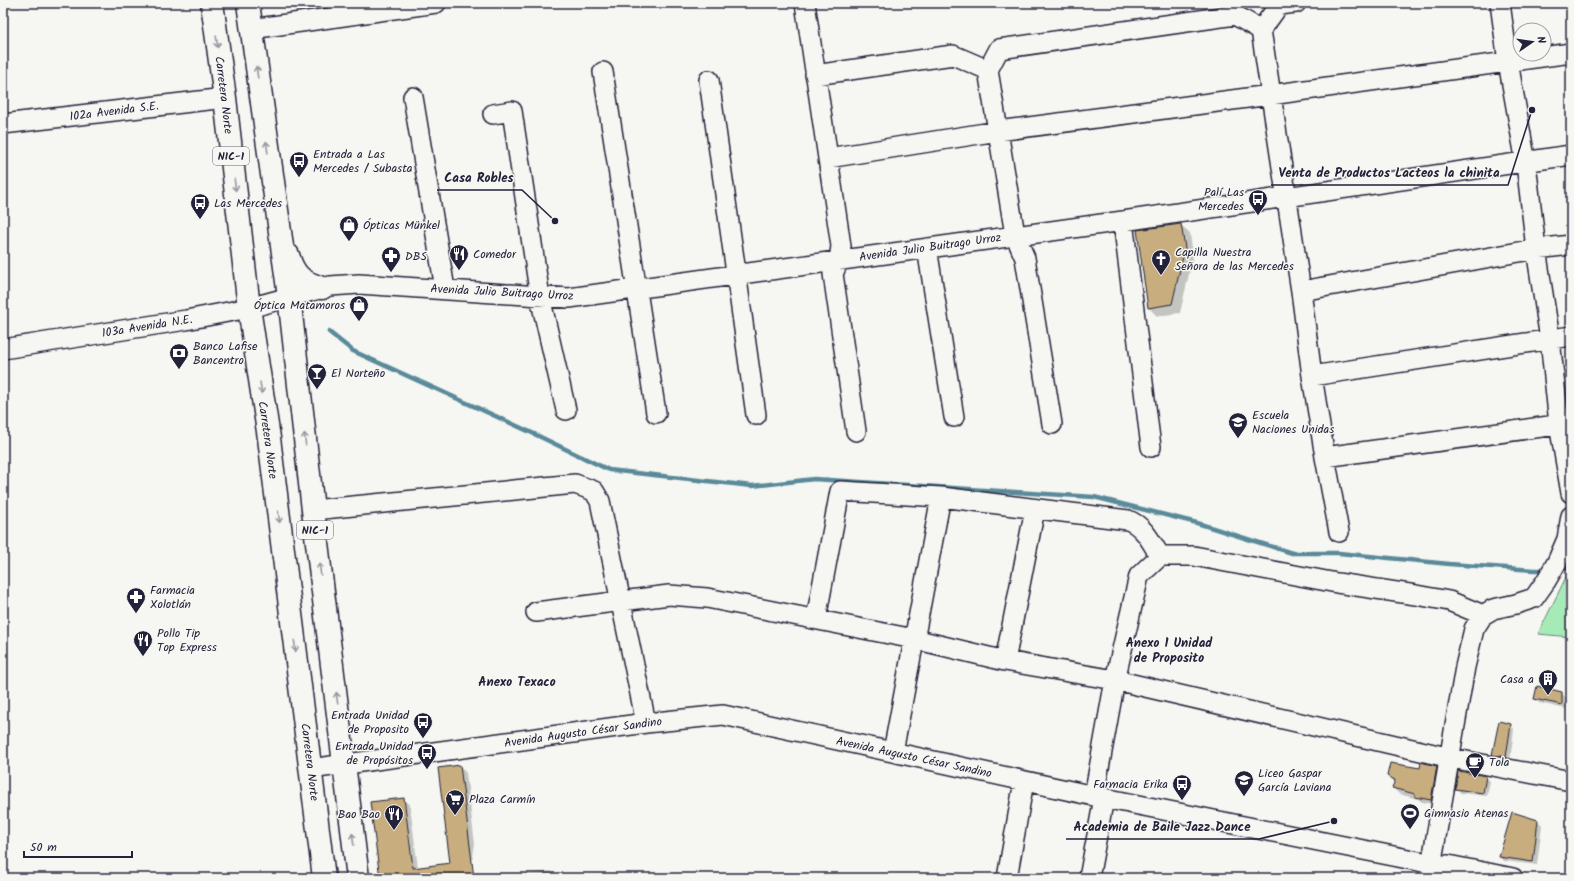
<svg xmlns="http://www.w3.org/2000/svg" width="1574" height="881" font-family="Kalam,sans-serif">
<rect width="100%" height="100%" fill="#f6f6f2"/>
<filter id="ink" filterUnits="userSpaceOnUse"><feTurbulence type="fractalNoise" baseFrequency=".025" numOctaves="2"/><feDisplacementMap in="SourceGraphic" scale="8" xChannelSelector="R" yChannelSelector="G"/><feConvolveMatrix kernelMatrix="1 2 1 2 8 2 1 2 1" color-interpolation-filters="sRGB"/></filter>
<g filter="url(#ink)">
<path fill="#a6ebb7" stroke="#648679" d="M1568,573H1571V637L1538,634Z"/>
<path fill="#0003" d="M1181,225L1190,233L1193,257L1180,313L1157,316L1148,307Z
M1562,693L1566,698V709L1539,703L1535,699Z
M1510,725L1514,729L1510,761L1497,758L1493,754Z
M460,766L466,773L475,844L469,878H380L404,799L410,806L418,868L451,864Z
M1436,767L1442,773L1437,805L1422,802L1418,799L1399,794L1393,788L1395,782L1388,776Z
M1485,777L1490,781L1487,796L1461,793L1456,788Z
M1538,821L1542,825L1537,865L1504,861L1500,857Z
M551,871L558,878H489Z"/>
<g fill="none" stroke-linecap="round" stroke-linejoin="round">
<path stroke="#5a8a9a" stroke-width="4.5" d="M329,332L353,351L528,431L609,470L752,486L814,479L1094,497L1197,523L1292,553H1339L1449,564L1534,570H1546
M1559,569L1571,568"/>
</g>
<path fill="#c8ae7e" stroke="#22223b" d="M1181,224L1185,248L1172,304L1148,308L1137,230Z
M1537,686L1562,692V705L1534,699Z
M1499,721L1511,724L1506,757L1492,755Z
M1421,762L1437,766L1431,800L1415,797V794L1392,788L1395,780L1387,776L1390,763L1420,768Z
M460,765L474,878H380L370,802L404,798L413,868L450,863L438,768Z
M1458,771L1486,776L1483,793L1455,789Z
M1512,812L1538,820L1533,862L1499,857Z"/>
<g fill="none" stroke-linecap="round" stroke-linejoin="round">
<g stroke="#22223b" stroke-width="22">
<path id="minor" d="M805,3L841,246L839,260L833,274L856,431
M1500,3L1508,62L1526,163L1536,249L1550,339L1559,424L1571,493
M251,29L436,3
M1261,30L1301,291L1312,376L1325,457L1339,532
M988,70L1015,235L1025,258L1052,424
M603,72L656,413
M815,75L953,55L988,70L999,49L1235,15L1261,30L1279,5L1296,3
M709,80L756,415
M413,97L445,289
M493,114L512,111L540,297L566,410
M3,124L225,98
M828,158L998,131L1270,95L1571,53
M1123,221L1151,447
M927,248L954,417
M1301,291L1536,249L1571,245
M3,349L186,320L249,308L330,286L359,284L569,298L1123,221L1571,155
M1312,376L1571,336
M1325,457L1571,423
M313,510L575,484L594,491L600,501L646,723
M536,612L669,595L707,598L914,639L1005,661L1115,680L1451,758L1571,781
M816,619L840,491L941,497L1128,520C1144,526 1151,542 1160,556
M1005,661L1035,509
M893,752L941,497
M310,769L646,723L723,715L1094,796L1433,864L1448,865L1513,878
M1094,796L1115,680L1139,576L1160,556H1194L1337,583L1416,595L1449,601L1483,615
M1007,878L1024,781
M1089,878L1104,798
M1429,878L1465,667L1474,629L1483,615L1493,609L1516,604L1534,598L1546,581L1557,562L1567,539L1571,516"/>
</g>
<g stroke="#22223b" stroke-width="25">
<path id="highway" d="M212,3L225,98L249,308L269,438L324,878
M248,3L289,296L313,510L358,878
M288,255C294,276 302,282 322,288"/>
</g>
<use href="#minor" stroke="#f6f6f2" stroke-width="19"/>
<use href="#highway" stroke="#f6f6f2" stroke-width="22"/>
</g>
<defs><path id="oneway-shaft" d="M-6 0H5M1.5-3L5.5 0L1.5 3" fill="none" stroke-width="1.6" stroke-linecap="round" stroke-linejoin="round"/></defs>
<g stroke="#9797a0">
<use href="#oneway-shaft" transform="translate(217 42) rotate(82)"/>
<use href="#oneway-shaft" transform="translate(257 72) rotate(-98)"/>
<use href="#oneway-shaft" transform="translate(267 147) rotate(-98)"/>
<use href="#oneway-shaft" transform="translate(235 185) rotate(83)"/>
<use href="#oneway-shaft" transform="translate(261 388) rotate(81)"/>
<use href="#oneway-shaft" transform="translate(305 439) rotate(-96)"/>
<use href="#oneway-shaft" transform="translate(279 517) rotate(83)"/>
<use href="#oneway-shaft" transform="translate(320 569) rotate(-97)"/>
<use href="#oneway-shaft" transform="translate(295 646) rotate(83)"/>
<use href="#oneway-shaft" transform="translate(337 698) rotate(-97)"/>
<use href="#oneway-shaft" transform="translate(353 839) rotate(-97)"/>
</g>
</g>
<defs>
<g id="bus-pin" transform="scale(1)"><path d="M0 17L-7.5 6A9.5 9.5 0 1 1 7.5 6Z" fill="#22223b" stroke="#f6f6f2"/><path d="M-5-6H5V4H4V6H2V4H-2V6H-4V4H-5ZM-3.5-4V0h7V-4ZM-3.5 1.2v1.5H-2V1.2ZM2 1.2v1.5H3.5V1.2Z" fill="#fff"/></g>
<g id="shop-pin" transform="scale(1)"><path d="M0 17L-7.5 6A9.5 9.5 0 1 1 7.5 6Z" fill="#22223b" stroke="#f6f6f2"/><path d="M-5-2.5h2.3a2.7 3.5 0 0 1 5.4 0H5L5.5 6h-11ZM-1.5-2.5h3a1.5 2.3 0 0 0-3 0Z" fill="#fff"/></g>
<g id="restaurant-pin" transform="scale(1)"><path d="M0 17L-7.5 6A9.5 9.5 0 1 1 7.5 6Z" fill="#22223b" stroke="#f6f6f2"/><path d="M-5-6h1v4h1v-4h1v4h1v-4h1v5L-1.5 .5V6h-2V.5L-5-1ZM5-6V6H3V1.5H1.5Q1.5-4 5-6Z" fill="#fff"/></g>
<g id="pharmacy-pin" transform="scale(1)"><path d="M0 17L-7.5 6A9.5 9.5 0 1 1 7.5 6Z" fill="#22223b" stroke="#f6f6f2"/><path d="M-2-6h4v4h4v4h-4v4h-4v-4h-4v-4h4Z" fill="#fff"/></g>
<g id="church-pin" transform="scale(1)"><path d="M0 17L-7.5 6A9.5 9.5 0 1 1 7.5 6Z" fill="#22223b" stroke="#f6f6f2"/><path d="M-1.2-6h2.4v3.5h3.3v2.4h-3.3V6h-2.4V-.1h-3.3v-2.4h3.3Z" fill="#fff"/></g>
<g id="bank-pin" transform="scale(1)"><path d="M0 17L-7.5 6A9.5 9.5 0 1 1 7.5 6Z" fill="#22223b" stroke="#f6f6f2"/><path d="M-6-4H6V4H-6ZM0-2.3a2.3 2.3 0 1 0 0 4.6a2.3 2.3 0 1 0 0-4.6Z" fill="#fff"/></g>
<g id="bar-pin" transform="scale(1)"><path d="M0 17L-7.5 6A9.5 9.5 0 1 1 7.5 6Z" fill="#22223b" stroke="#f6f6f2"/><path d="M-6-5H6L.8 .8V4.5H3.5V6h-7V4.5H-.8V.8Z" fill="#fff"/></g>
<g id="school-pin" transform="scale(1)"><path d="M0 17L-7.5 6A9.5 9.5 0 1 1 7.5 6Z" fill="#22223b" stroke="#f6f6f2"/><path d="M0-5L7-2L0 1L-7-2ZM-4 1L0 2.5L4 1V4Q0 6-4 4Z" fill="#fff"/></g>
<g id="building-pin" transform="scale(1)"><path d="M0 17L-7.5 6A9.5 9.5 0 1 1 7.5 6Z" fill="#22223b" stroke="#f6f6f2"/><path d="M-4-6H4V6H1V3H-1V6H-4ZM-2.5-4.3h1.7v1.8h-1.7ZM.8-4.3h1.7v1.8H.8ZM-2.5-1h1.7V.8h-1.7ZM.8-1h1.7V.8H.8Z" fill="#fff"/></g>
<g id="cafe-pin" transform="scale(1)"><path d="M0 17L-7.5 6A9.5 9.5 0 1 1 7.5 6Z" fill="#22223b" stroke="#f6f6f2"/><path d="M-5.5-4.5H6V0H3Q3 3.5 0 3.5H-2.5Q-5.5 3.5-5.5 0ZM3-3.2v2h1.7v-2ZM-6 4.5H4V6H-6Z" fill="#fff"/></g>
<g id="supermarket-pin" transform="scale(1)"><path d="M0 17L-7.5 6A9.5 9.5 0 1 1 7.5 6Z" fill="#22223b" stroke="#f6f6f2"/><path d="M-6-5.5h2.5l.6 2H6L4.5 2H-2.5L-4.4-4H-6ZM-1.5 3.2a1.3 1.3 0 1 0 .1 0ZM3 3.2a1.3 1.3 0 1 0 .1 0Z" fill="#fff"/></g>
<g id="stadium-pin" transform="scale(1)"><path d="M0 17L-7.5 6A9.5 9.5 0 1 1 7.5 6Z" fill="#22223b" stroke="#f6f6f2"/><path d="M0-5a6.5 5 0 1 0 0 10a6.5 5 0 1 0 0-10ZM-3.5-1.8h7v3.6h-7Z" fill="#fff"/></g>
</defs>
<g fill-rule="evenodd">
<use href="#bus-pin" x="299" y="161"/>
<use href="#bus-pin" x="1258" y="199"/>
<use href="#bus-pin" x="200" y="203"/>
<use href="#shop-pin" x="349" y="225"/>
<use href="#restaurant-pin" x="459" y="254"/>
<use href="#pharmacy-pin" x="391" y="256"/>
<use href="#church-pin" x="1161" y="259"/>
<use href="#shop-pin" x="359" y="305"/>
<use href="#bank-pin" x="179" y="353"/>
<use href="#bar-pin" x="317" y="373"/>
<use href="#school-pin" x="1238" y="422"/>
<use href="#pharmacy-pin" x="136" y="597"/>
<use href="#restaurant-pin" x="143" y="640"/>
<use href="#building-pin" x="1548" y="679"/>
<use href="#bus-pin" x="423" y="722"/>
<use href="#bus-pin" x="427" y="753"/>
<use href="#cafe-pin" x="1475" y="762"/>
<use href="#school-pin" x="1244" y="780"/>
<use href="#bus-pin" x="1182" y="784"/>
<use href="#supermarket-pin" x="455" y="799"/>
<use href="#stadium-pin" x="1410" y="813"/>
<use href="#restaurant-pin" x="394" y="814"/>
</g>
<g text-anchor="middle" stroke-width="3" stroke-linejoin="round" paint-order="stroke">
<g fill="#f6f6f2" stroke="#626272" stroke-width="1">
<rect x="213" y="147" width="36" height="18" rx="3"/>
<rect x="297" y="521" width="36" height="18" rx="3"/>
</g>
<g font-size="11" font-weight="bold" fill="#22223b">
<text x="231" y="160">NIC-1</text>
<text x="315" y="534">NIC-1</text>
</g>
<g font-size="12" fill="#22223b" stroke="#f6f6f2">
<text transform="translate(224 95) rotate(83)" y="4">Carretera Norte</text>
<text transform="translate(114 111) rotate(-7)" y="4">102a Avenida S.E.</text>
<text transform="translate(930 247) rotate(-8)" y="4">Avenida Julio Buitrago Urroz</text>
<text transform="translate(502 292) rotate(3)" y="4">Avenida Julio Buitrago Urroz</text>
<text transform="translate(147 326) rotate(-9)" y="4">103a Avenida N.E.</text>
<text transform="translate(268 440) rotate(82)" y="4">Carretera Norte</text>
<text transform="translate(583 732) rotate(-8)" y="4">Avenida Augusto César Sandino</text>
<text transform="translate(914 757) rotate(12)" y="4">Avenida Augusto César Sandino</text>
<text transform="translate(310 762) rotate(83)" y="4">Carretera Norte</text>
</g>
<g font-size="12" fill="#22223b" stroke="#f6f6f2" text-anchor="start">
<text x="313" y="158">Entrada a Las<tspan x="313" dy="14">Mercedes / Subasta</tspan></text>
<text x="1244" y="196" text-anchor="end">Palí Las<tspan x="1244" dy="14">Mercedes</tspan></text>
<text x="214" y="207">Las Mercedes</text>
<text x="363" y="229">Ópticas Münkel</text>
<text x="1175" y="256">Capilla Nuestra<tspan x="1175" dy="14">Señora de las Mercedes</tspan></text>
<text x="473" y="258">Comedor</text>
<text x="405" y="260">DBS</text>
<text x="345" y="309" text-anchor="end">Óptica Matamoros</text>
<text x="193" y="350">Banco Lafise<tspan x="193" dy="14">Bancentro</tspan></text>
<text x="331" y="377">El Norteño</text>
<text x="1252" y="419">Escuela<tspan x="1252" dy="14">Naciones Unidas</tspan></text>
<text x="150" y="594">Farmacia<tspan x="150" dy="14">Xolotlán</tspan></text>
<text x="157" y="637">Pollo Tip<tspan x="157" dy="14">Top Express</tspan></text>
<text x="1534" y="683" text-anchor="end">Casa a</text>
<text x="409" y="719" text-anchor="end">Entrada Unidad<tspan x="409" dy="14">de Proposito</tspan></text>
<text x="413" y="750" text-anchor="end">Entrada Unidad<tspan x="413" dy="14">de Propósitos</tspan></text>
<text x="1489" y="766">Tola</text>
<text x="1258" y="777">Liceo Gaspar<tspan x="1258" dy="14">García Laviana</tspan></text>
<text x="1168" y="788" text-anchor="end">Farmacia Erika</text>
<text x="469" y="803">Plaza Carmín</text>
<text x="1424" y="817">Gimnasio Atenas</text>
<text x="380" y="818" text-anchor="end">Bao Bao</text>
</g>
<g font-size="13" font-weight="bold" fill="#22223b" stroke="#f6f6f2">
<text x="1169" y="647">Anexo 1 Unidad<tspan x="1169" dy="15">de Proposito</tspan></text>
<text x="517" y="686">Anexo Texaco</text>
</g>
</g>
<path fill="none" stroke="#22223b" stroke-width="1.5" d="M1532 110L1508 185H1271M555 221L522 190H437M1334 821L1259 839H1066"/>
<g fill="#22223b" stroke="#f6f6f2" stroke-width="1.5">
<circle cx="1532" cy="110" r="4"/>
<circle cx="555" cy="221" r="4"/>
<circle cx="1334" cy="821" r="4"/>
</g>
<g font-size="13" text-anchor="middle" font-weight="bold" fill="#22223b" stroke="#f6f6f2" stroke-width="3" stroke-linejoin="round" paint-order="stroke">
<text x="1389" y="177">Venta de Productos Lacteos la chinita</text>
<text x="479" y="182">Casa Robles</text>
<text x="1162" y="831">Academia de Baile Jazz Dance</text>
</g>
<rect width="1574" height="881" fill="none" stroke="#f6f6f2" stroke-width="16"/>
<rect x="8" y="8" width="1558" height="865" fill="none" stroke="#22223b" stroke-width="1.5" filter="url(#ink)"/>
<g transform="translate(1532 42) rotate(77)"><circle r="19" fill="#f6f6f2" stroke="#a1a1a9"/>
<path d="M0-3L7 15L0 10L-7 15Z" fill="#22223b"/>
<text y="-6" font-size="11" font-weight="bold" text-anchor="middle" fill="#22223b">N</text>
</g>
<path d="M24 851v6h108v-6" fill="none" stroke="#22223b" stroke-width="2"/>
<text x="30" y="851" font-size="12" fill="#22223b" stroke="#f6f6f2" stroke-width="3" paint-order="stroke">50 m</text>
</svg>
